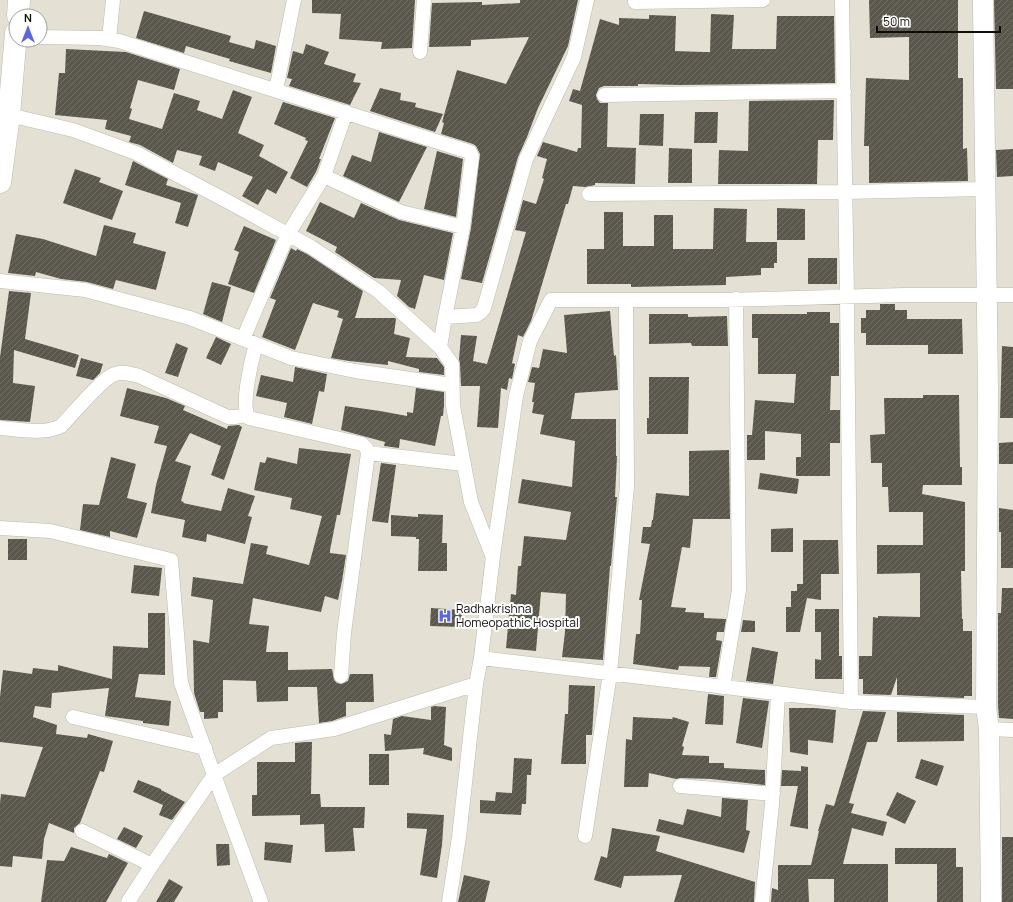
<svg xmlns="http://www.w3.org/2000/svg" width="1013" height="902" font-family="Manrope,sans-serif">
<defs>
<pattern id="building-hatch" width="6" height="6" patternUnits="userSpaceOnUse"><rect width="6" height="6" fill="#5a574c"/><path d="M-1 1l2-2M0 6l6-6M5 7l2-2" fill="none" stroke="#716f66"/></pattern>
</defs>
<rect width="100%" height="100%" fill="#e4e1d4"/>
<path fill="url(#building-hatch)" d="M312,0H415L412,48L381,49L382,42L339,39L341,14L312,13Z
M520,0H578L568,46L538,108L527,137L518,157L482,283L461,279L471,228L480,154L476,146L473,144L441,134L444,123L442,122L457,70L506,84L529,37L471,40V46L429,47L432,3L482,2V5L520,3Z
M869,0H958V78H963V149L967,148L968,181L869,183V146H864L866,78L909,80V37L870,38Z
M994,0H1013V89H996Z
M144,11L231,36L229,42L254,49L256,40L276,46L271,73L229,61L230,59L186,46L184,53L136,38Z
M711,14L734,15L732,49H776L777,16H834L835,83L679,85L638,84V86H604L599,88L596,95L597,99L600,103H608L607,147L636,148L635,184L595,183V185L585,187L573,186L568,204H566L531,321L523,337L518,335L512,363L515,364L512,379L509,378L507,390L501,388L498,428L477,427L480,386H461L460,364L459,359L461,335L477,336L473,361L487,364L526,232L515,230L523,200L536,204L544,179L542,178L547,159L537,156L543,142L577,152L578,148H581L582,105L569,101L573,89L580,91L600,19L619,25V18L649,19V15L676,16L675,51L704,52H710Z
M306,44L329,52L324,64L356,74L353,82L361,83L350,105L289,86L292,79L287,78L293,51L303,54Z
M66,49L126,52L180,69L174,90L138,80L130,108L132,109L129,119L162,129L174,93L200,101L197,110L222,119L233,90L252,97L238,133L264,145L259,156L288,172L276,194L267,189L258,205L242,196L253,177L218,162L215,171L199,165L202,156L177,150L173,163L140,145L129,142L131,136L105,129L107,120L55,115L59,73H65Z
M380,88L401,93L400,100L416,103L415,107L443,114L435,132L370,111Z
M834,100L833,140H818L817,184H718L719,150L748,151L749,101Z
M283,102L335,118L319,159H321L316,172L307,187L290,178L308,141L305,140L306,138L274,124Z
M695,112H718L717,143H694Z
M640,114H664L663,146L639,145Z
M379,132L427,147L399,202L343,176L352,155L371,162Z
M669,148L692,149V183H668Z
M1013,149V176L997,177L996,150Z
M437,151L463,159L456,217L424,209Z
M133,161L168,179L166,185L198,195L188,227L175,223L181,203L125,185Z
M75,169L101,178L99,182L123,191L112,220L63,203Z
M320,202L354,218L361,203L399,220L453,233L444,280L424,275L415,309L409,307L397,296L401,280L374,278L335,252L337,247L306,231Z
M714,208L747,209L746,242H777V263H774V268H761V275L726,277V285L631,287V284H587V249H604V212H623V246H654V215H673V249H713Z
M777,208L805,209V240H777Z
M104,225L136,233L133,243L166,252L156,290L116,280L113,289L87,282L61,279L36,272L35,276L8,273L16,234L43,239L96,256Z
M244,226L276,240L254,293L228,284L239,252L234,250Z
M291,248L296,251L297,249L307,254L363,291L355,318H395L396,319L394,334L410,338L406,357L437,358L444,367V375L419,372V369L388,361V365L349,361L331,358L343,319L337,317L339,311L313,303L295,350L262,337L276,300L270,298Z
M808,258H837V284H808Z
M212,282L231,287L222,322L203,314Z
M9,291L31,293L25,339L79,355L75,368L14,350L13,383L35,386L30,422L0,420V357Z
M880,304H895V310H907V319H962L963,354H928V345H866V333H861V318H866V310H880Z
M610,311L614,356L616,355L618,390L575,393L571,419H616V456H617L615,497H617L611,566H610L603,660L562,657L565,632L566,594L541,592L536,651L506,648L511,594L516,595L518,566H521L524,536L566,540L571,512L518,503L522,479L572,487L575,441L540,434L544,415L532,413L534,402H532L535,383L528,382L532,367L539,368L543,349L567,353L564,315Z
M807,312H830V323H839V376H831L830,410H840V443H830V476H796V457H801V434L765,431V460H747V435H752L755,400L794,403L796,374H758V338H752V314H807Z
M649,314H688V317L727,316L728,346H692L691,343L649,344Z
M216,337L231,344L221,365L206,358Z
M176,343L188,348L178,377L165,373Z
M1002,346L1013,347V418H1000Z
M81,358L103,364L100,373L93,380L76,376Z
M295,367L327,374L324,392L319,391L312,424L284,417L287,403L256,396L261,375L293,382Z
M649,377H689L688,434H647V418H649Z
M127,388L166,398L185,406L183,410L227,429L228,426L239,425L242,427L224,480L211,475L221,446L190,433L175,461L191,466L181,501L184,502L183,503L221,511L228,488L255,496L248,516L252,517L245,544L207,534L206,542L182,537L185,520L151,513L156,485L167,446L154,443L159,426L120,416Z
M416,388L444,392V405L443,416H441L435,446L400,439L399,448L384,446L385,442L341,430L345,406L380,411L407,416V412L413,413Z
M923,395H959L960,467H962V485H923L922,494L965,502V571H961L962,619H963V631H972V696H964V698L897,695V677L891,695L863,694V679H859V656H872L873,617L878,618V616L920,617V573L877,574V545H923V512H889L888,487H882V463H871L870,435L885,434L884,398H923Z
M1013,442V464H999V443Z
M299,448L351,454L340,515H337L330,550V553L346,555L342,581L338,600L325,596L321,612L253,598L249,624L269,626L266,652H288V670L332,669L334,680L337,683L341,684L348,681L350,674H373L374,702H346V716L332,721L319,723L317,687H288V701L257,702L256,681L223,680V712H218V718L204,719V712H200L194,693L193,640L209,643L213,600L191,596L193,577L243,584L251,543L268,546L266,554L309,565L322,516L290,509L292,498L254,490L260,462L265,463L267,457L297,464Z
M729,450L730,519H693L690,548L682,547L671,607L686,608L685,612L704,613V618L726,619L724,632H717L716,640L722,641L716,677H709L710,667L679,666L678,670L633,664L636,634H640L642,600H639L650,544L641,543L643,527H651L652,520H653L656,493L689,496V451Z
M111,457L136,464L127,498L147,503L137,538L110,531V537L80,530L83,504L99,505Z
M381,463L396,465L388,523L372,521Z
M760,473L799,479L797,494L758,489Z
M999,508L1013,510V568H1001V532H999Z
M418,514L443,515L442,543H447V571H418L419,539H416V537L391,536V515L418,517Z
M793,528V552H771V529Z
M8,539H27V560H8Z
M803,540H838L839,574H821V600L807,598L800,632H786V607H791V591H797V584H803Z
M134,565L162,568L159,596L131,593Z
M1002,588H1013V719L999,718L998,706V613H1001Z
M431,608L462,610L461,627L430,626Z
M815,609H839V656H842V679H815V659L821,660V632H815Z
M148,613H165V675L139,674L135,697L171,701L169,726L143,723V721L105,716L109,688L52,693L51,708L35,706L33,717L57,725L56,734L87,738L88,734L113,741L104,772L100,771L80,823L74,828V833L49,823L44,839L42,859L13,856L12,867L0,866V803L1,794L25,797L43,747L0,742V697L3,670L32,674L33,668L58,671V665L112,679L113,646L148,648Z
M743,620L755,621V632H741Z
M752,647L778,652L773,684L746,681Z
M569,685L595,686L592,735H586V764H561L565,714H568Z
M708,694L724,696L723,725L705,724Z
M743,698L769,701L762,748L736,743Z
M434,706L446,707L444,745L452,748V761L423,754L424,748L385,751L384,734L391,735L393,719L402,716L431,720V707Z
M789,708H815L836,710L833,743L808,740V755L790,752Z
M863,711L886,712L877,742H867L849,803L854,804L851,813L887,822L883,836L852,828L843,864H888V902H834V879H808L809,902H771L772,888L778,890V865H811L819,831H818L826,804L834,806Z
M897,712L964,715V741L897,742Z
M633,717L672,719L673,717L689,722L682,746L684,747L682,755L709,756V763H724V768L765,770V785L711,779L681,778L676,779L649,773L648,787H624L626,739L632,740Z
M306,742H312L311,794H320L321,807H365L364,828H353L355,851L325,852L324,824L300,825V815L252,816V795H257V762H295V743Z
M369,754H389V785H369Z
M514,758L532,759L531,775H527L526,804H522L521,815L480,813V800L495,801L496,792L512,793Z
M921,759L944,766L937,786L915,778Z
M801,766L808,767V829L790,826L798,786H781L782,770L801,771Z
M138,780L161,789V790L185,802L172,820L159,815L163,805L133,792Z
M897,792L916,801L905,824L886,815Z
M722,798L748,800L746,830L750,831L744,853L656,831L659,819L683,825L687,809L721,817Z
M407,813L444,815L442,845L437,878L420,875L427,829L407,828Z
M124,827L143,836L136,848L117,839Z
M612,828L660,836L656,851L755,882L754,902H674L682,875L624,876L621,888L594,880L601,856L607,858Z
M1002,837H1013V902H1002Z
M265,842L293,845L291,863L264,860Z
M216,844H229L230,865L217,866Z
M71,847L107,858L109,854L128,863L106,902H41L47,860L64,861Z
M895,848H956V867H963V902H937V864H895Z
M464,875L490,881L485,902H458Z
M169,879L183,887L174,902H156Z"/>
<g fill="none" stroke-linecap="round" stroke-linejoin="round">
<g stroke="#bdbaad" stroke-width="15">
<path id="street" d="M842,0L847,296L851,702
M635,2L763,0
M40,37L100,38L119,41L470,152L472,157L463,227L445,317L440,347
M109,39L113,0
M420,52L424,0
M276,90L294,0
M604,95L844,91
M9,115L73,130L136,153L227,201L311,247L378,291L440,347L452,364L453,406L471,502L492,555
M324,176L401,212L463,227
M589,194L845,192L985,189
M0,281L85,290L190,318L291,358L355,371L452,385
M445,317L477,315L481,312L484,308L526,159L574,57L587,0
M243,339L288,234L324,176L346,112
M256,344C252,358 240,407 249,418L362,444L367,449L368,453L344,633L341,676
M0,428C18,429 45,435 61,426C72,415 102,378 115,374C123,371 131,374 139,376L228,417H236L246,415
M368,453L463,464
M0,528L50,531L171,560L181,683L214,775L271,738L334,729L476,684L481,658L851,702L986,707
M481,658L493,556L516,396L530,341L551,300H724L904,295H1013
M723,687L739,590L736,299
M73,717L205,748
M989,729L1013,730
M214,775L261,902
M680,786L773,794
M82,831L152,865
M585,836L610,674L627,486L626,300
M128,902L152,865L214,775
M449,902L459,837L476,684
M762,902L772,804L778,694"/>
</g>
<g stroke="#bdbaad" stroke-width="21">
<path id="secondary" d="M983,0L988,392L986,707L989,729L991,902"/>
</g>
<g stroke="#bdbaad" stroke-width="23">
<path id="primary" d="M18,16L19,0
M0,182L9,115L16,33"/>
</g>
<use href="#street" stroke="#fff" stroke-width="14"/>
<use href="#secondary" stroke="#fff" stroke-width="20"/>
<use href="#primary" stroke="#fff" stroke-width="22"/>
</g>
<defs>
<g id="hospital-bare" transform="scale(1.08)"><path d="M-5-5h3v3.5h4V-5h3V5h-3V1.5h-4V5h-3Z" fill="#5c66de" stroke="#fff" stroke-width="2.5" paint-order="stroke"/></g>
</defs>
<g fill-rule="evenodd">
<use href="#hospital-bare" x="445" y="616"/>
</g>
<g text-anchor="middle" stroke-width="4" stroke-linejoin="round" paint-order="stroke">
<g font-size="12" fill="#0e0d09" stroke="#fff" text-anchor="start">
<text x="456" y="613">Radhakrishna<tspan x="456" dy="14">Homeopathic Hospital</tspan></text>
</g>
</g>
<g transform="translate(28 28)"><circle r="19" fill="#ffffff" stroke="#9f9e9d"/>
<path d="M0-3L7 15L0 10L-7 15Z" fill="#5c66de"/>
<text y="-6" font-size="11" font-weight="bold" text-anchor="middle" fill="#0e0d09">N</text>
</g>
<path d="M877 26v6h123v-6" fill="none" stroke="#0e0d09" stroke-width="2"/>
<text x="883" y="26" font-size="12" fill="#0e0d09" stroke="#ffffff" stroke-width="3" paint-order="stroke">50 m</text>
</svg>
